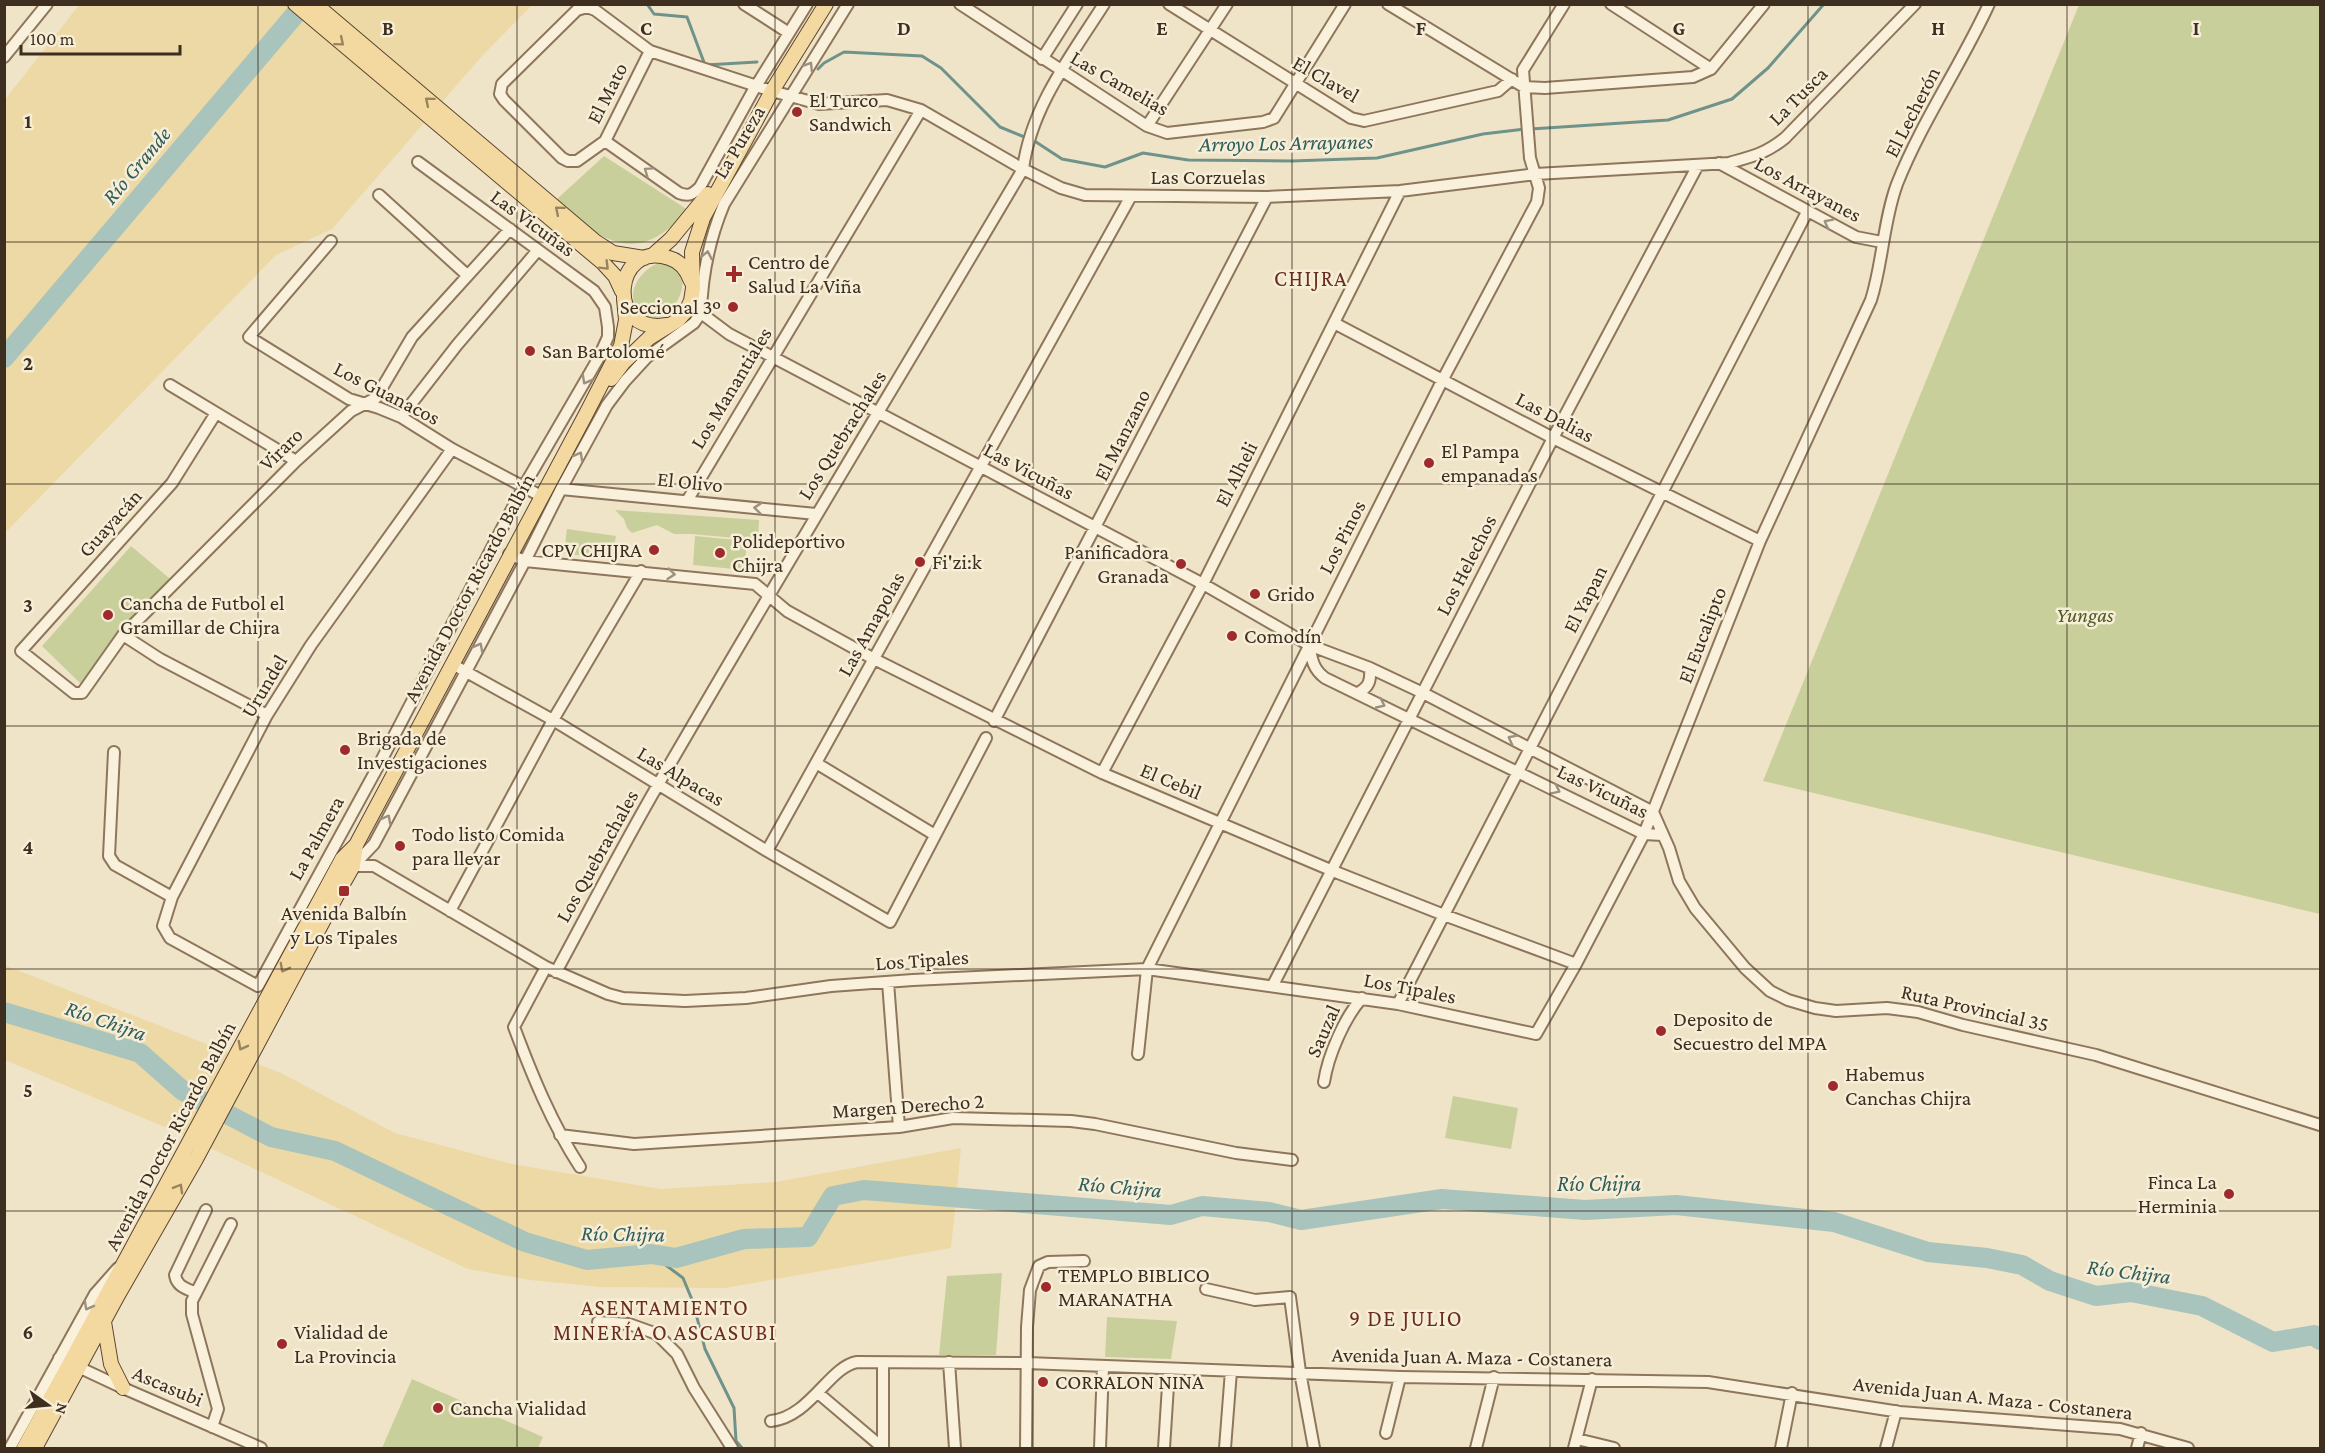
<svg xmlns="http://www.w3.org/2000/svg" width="2325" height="1453" font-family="'Crimson Pro',serif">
<rect width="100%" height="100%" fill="#f0e4c8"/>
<path fill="#c9cf9b" d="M2079,5H2320V914L1763,781Z
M604,156L688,210C681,216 675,224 668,229C625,264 588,230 557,199Z
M662,262C710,273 661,340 639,312C623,293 642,267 662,262Z
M615,510L759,520L758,540L691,534H674L657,525L632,533L627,528L624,519Z
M567,529L616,536L612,560L564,553Z
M695,536L747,541L744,570L693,565Z
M131,546L175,583L82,685L42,646Z
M1453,1096L1518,1108L1511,1149L1445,1138Z
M1002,1273L996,1355H939L947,1276Z
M1107,1317L1177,1321L1171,1359L1105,1357Z
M412,1379L543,1437L538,1448H382Z"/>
<path fill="#ecd9a5" d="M79,5H532L482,56L332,229L276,255L5,533L4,101Z
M4,965L281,1073L395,1133L512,1164L661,1189L776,1182L961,1148L951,1248L725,1288L600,1287L530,1280L468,1269L174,1131L5,1060Z"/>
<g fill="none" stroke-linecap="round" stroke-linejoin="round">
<path stroke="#6f938a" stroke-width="3" d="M647,4L654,14L687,17L705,65L757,62
M818,69L824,63L844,52L922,56L941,68L1000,127L1027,138
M1531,129L1668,120L1732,99L1768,68L1824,4
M1033,140L1062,159L1105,167L1143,153L1188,160L1292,161L1377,158L1483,134L1525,129
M651,1254L683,1278L693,1302L705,1349L734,1408L736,1441L742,1448"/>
<path stroke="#a9c4bc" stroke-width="20" d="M4,358L304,4
M4,1012L140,1053L183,1091L271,1137L335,1151L525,1242L587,1260L651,1254L676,1258L744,1239L808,1237L833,1196L864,1190L1171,1215L1202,1206L1269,1212L1301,1220L1442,1199L1585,1210L1676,1205L1834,1222L1928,1252L1987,1258L2022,1265L2050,1281L2096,1296L2131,1292L2202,1306L2273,1342L2314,1335L2320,1340"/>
<g stroke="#8d765c" stroke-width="14">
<path id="minor" d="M744,4L789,33
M960,4L1147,126L1167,133L1263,122L1274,118L1345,4
M1169,4L1351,118L1364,121L1498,91L1512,79
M1388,4L1524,87L1545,88L1693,77L1711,69L1764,4
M1611,4L1711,69
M650,51L605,141L577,161H568L562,158L504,100L500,94L502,84L577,10L587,7L595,10L650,51L772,91L819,104L887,100L921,110L1023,169L1061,188L1085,195L1267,197L1400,191L1536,174L1729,163C1753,156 1765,154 1785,138L1915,4
M4,57L47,4
M1042,59L1077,4
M1147,126L1227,4
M605,141L679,193C689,197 693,194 700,187L753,91L807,4
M1719,163L1856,237L1882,242
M379,195L467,275
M331,241L249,337L349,399L379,408L401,417L452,449L541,496
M691,301L701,313L729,334L1203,584L1309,645L1370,668L1423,693L1653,812L1669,848L1679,881L1695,908L1745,968L1770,991L1788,1000L1815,1008L1836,1011L1887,1008L1918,1012L1963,1025L2096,1055L2320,1125
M701,313C702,274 709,240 724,204L848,4
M1334,323L1553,438L1760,541
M170,385L296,461
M216,413L172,483L21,651L74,693H82L123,635L296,461L351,411L376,398L412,337L510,229
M401,417L457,345L538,250
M561,489L816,514
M687,501L921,110
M509,554L525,561L755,584L787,611L874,659L1102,773L1333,871L1444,915L1576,964
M123,635L160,659L267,715
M1309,645C1312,660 1313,669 1325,678L1644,834L1662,835
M452,664L553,720L767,851L890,922L986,738
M1358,693C1369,687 1371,681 1370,668
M994,721L1267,197
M114,752L109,856L115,865L172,897L163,926L170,938L258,986L381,761L524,486L598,359L608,337V327L605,307L594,291L418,162
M816,763L935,835
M1102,773L1203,584L1400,191
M767,851L1131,196
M346,862L353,866H374L546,967L608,994L623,998L685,1001L746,998L831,986L913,980L1147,969L1398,1004L1536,1034L1576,964L1644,834L1760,541L1871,300C1883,262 1883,222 1897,184C1922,121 1961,65 1989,4
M353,866L374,844L525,561L561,489L607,405L625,381L647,357L694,323L701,313
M172,897L267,715L311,645L452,449
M450,911L553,720L641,571
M546,967L514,1027C532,1075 552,1124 580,1167
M556,972C590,909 623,845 659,783C778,577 902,374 1023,169C1031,107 1071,56 1104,4
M888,982L899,1127
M1273,985L1553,438L1698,165
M1398,1004L1807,212
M1138,1054L1147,969L1443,379L1537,202L1539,188L1530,158L1523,70L1564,4
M1324,1082C1328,1056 1344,1018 1362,998
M560,1135L634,1144L899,1127L953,1118L1071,1121L1095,1124L1236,1153L1292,1160
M1206,1289L1255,1300L1290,1297L1300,1372L1314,1448
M196,1293C186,1288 177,1287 175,1275L206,1210
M598,1322L629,1324L657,1334L677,1354L694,1388L732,1448
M59,1358L123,1388L261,1448
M949,1362L955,1448
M818,1393L883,1448
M771,1421C810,1417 829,1367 857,1362L1027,1363L1400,1377L1708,1382L1900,1412L2120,1429L2188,1448
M212,1427L218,1409L192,1314V1301L231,1224
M1386,1433L1400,1377
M1577,1439L1614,1448
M10,1448L95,1294L118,1268
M883,1448V1363
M1026,1448L1027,1327L1030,1290L1039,1266L1048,1262L1084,1261
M1100,1448L1103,1366
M1164,1448L1169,1370
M1225,1448L1231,1371
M1476,1448L1494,1377
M1574,1448L1592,1379
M1781,1448L1792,1393
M1886,1448L1896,1411
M2137,1448L2141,1433"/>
</g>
<g stroke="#5b4430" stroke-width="16">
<path id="major" d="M295,4L603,263L615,276L622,291
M315,4L596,242L613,253L644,258
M652,256L671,239L708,194
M667,325C604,336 614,239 669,258C680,261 687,270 691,281
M611,379L623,363L649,338L678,320L686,311L691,301L693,288L692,252L703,218L772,91L826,4
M104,1322L111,1364L123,1388
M24,1448L342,859L356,845L586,414L621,346L626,320L624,299
M35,1448L118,1295L196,1159L344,882L353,866L356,845"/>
</g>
<use href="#minor" stroke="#faf1dc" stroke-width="10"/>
<use href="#major" stroke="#f3d9a0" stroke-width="14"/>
</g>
<defs><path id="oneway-chevron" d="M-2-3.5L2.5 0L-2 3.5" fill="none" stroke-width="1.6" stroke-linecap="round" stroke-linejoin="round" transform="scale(1.5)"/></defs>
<g stroke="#988460">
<use href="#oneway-chevron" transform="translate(340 42) rotate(40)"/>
<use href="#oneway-chevron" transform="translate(429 101) rotate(-140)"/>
<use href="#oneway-chevron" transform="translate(559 210) rotate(-140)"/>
<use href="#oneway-chevron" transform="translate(605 266) rotate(45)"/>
<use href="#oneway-chevron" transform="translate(284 968) rotate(118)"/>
<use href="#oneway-chevron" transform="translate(242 1046) rotate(118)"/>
<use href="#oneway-chevron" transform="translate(179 1188) rotate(-60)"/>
</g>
<g stroke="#9c907e">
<use href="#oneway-chevron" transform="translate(809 66) rotate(-58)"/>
<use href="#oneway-chevron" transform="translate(648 171) rotate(-145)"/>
<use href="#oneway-chevron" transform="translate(1828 223) rotate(-153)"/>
<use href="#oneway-chevron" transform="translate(707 255) rotate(-79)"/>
<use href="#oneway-chevron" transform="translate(586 380) rotate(119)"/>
<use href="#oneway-chevron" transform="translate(579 456) rotate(-61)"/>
<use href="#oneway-chevron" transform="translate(758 508) rotate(-174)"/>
<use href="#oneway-chevron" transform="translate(671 574) rotate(6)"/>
<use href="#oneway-chevron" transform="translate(479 647) rotate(-62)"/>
<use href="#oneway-chevron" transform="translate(1381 704) rotate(25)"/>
<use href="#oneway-chevron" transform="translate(1512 739) rotate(-153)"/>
<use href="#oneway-chevron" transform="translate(1556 790) rotate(26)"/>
<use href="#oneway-chevron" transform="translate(387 819) rotate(-62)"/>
<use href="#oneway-chevron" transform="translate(88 1306) rotate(119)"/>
</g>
<path fill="none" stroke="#3d2e20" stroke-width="1.5" stroke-opacity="0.55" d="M258,4V1448M517,4V1448M775,4V1448M1033,4V1448M1292,4V1448M1550,4V1448M1808,4V1448M2067,4V1448M4,242H2320M4,484H2320M4,726H2320M4,969H2320M4,1211H2320"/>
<g fill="#9e2a2b" stroke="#f7eed8" stroke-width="2">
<circle cx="797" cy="112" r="6"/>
<path d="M731 265h6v6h6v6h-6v6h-6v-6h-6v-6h6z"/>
<circle cx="733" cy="307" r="6"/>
<circle cx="530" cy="351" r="6"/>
<circle cx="1429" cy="463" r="6"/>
<circle cx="654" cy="550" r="6"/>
<circle cx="720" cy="553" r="6"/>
<circle cx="920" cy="562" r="6"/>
<circle cx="1181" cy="564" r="6"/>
<circle cx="1255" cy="594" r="6"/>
<circle cx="108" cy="615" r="6"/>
<circle cx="1232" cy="636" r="6"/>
<circle cx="345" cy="750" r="6"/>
<circle cx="400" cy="846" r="6"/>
<rect x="338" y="885" width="12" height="12" rx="3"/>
<circle cx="1661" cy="1031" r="6"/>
<circle cx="1833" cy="1086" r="6"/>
<circle cx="2229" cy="1194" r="6"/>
<circle cx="1046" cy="1287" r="6"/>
<circle cx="282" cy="1344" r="6"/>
<circle cx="1043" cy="1382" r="6"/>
<circle cx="438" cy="1408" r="6"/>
</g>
<g text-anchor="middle" stroke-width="5" stroke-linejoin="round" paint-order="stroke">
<g font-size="21" fill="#3d2e20" stroke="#f7eed8">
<text transform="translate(1326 79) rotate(30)" y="7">El Clavel</text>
<text transform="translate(1120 83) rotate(30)" y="7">Las Camelias</text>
<text transform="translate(607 93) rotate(-63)" y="7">El Mato</text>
<text transform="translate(1798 96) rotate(-45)" y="7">La Tusca</text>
<text transform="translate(1912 112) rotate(-63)" y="7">El Lecherón</text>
<text transform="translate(739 142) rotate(-59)" y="7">La Pureza</text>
<text x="1208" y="184">Las Corzuelas</text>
<text transform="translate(1808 189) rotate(28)" y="7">Los Arrayanes</text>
<text transform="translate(533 223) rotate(36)" y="7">Las Vicuñas</text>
<text transform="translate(731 388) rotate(-59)" y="7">Los Manantiales</text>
<text transform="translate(387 393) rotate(27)" y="7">Los Guanacos</text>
<text transform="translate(1555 417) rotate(28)" y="7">Las Dalias</text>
<text transform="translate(842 435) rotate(-58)" y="7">Los Quebrachales</text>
<text transform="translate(1122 435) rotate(-63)" y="7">El Manzano</text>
<text transform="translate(281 449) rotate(-44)" y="7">Viraro</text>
<text transform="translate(1029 471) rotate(28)" y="7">Las Vicuñas</text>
<text transform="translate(1236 474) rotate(-63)" y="7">El Alheli</text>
<text transform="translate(690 482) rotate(6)" y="7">El Olivo</text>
<text transform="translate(110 523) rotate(-48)" y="7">Guayacán</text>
<text transform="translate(1342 537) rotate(-63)" y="7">Los Pinos</text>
<text transform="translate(1466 565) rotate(-63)" y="7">Los Helechos</text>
<text transform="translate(469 588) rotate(-62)" y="7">Avenida Doctor Ricardo Balbín</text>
<text transform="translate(1585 599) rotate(-63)" y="7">El Yapan</text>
<text transform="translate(871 624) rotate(-61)" y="7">Las Amapolas</text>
<text transform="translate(1702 635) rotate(-69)" y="7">El Eucalipto</text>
<text transform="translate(264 686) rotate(-59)" y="7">Urundel</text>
<text transform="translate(681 776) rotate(31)" y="7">Las Alpacas</text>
<text transform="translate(1171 781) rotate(23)" y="7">El Cebil</text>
<text transform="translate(1603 791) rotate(26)" y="7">Las Vicuñas</text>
<text transform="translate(316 838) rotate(-61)" y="7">La Palmera</text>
<text transform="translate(597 856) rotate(-61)" y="7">Los Quebrachales</text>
<text transform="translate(922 960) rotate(-4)" y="7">Los Tipales</text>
<text transform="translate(1410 988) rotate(11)" y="7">Los Tipales</text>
<text transform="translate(1975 1008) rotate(13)" y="7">Ruta Provincial 35</text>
<text transform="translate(1323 1031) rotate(-66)" y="7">Sauzal</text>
<text transform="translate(908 1106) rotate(-4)" y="7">Margen Derecho 2</text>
<text transform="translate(170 1136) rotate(-62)" y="7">Avenida Doctor Ricardo Balbín</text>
<text transform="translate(1472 1357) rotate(1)" y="7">Avenida Juan A. Maza - Costanera</text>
<text transform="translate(168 1386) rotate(23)" y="7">Ascasubi</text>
<text transform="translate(1993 1398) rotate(6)" y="7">Avenida Juan A. Maza - Costanera</text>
</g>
<g font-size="21" fill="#3d2e20" stroke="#f7eed8" text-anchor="start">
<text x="809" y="107">El Turco<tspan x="809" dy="24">Sandwich</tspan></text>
<text x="748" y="269">Centro de<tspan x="748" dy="24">Salud La Viña</tspan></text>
<text x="721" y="314" text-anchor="end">Seccional 3º</text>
<text x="542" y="358">San Bartolomé</text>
<text x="1441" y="458">El Pampa<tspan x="1441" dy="24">empanadas</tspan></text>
<text x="732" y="548">Polideportivo<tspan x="732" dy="24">Chijra</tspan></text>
<text x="642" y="557" text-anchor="end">CPV CHIJRA</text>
<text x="1169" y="559" text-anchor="end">Panificadora<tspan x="1169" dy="24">Granada</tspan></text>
<text x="932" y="569">Fi'zi:k</text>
<text x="1267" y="601">Grido</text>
<text x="120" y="610">Cancha de Futbol el<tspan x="120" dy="24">Gramillar de Chijra</tspan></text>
<text x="1244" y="643">Comodín</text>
<text x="357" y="745">Brigada de<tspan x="357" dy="24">Investigaciones</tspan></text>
<text x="412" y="841">Todo listo Comida<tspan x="412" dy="24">para llevar</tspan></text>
<text x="344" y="920" text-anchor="middle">Avenida Balbín<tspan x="344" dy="24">y Los Tipales</tspan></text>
<text x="1673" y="1026">Deposito de<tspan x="1673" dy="24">Secuestro del MPA</tspan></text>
<text x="1845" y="1081">Habemus<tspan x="1845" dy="24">Canchas Chijra</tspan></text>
<text x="2217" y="1189" text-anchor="end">Finca La<tspan x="2217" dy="24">Herminia</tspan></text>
<text x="1058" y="1282">TEMPLO BIBLICO<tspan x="1058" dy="24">MARANATHA</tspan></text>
<text x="294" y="1339">Vialidad de<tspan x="294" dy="24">La Provincia</tspan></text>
<text x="1055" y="1389">CORRALON NINA</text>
<text x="450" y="1415">Cancha Vialidad</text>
</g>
<g font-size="21" font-style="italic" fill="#4d5a26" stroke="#f7eed8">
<text x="2085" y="622">Yungas</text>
</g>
<g font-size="22" font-style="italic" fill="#2f5d5a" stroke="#f7eed8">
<text transform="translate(1286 142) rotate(-1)" y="8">Arroyo Los Arrayanes</text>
<text transform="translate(136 165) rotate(-50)" y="8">Río Grande</text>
<text transform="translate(106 1020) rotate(19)" y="8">Río Chijra</text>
<text x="1599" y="1191">Río Chijra</text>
<text transform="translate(1120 1186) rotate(5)" y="8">Río Chijra</text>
<text transform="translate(623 1233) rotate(1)" y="8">Río Chijra</text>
<text transform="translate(2129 1271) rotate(7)" y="8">Río Chijra</text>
</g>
<g font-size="22" letter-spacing="1.5" fill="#6b2e1e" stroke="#f7eed8">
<text x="1311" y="286">CHIJRA</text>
<text x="665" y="1315">ASENTAMIENTO<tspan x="665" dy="25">MINERÍA O ASCASUBI</tspan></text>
<text x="1406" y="1326">9 DE JULIO</text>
</g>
</g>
<g font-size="20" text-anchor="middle" font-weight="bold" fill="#3d2e20" stroke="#f7eed8" stroke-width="5" stroke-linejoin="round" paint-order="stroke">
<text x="388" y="35">B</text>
<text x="646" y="35">C</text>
<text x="904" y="35">D</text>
<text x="1162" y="35">E</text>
<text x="1421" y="35">F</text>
<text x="1679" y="35">G</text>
<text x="1938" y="35">H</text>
<text x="2196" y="35">I</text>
<text x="28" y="128">1</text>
<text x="28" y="370">2</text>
<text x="28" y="612">3</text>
<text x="28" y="854">4</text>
<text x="28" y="1097">5</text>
<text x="28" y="1339">6</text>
</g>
<rect width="2325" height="1453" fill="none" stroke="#3d2e20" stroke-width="12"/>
<g transform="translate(48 1405) rotate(105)" stroke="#f7eed8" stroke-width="4.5" paint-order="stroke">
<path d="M0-4.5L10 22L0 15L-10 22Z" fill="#3d2e20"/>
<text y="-9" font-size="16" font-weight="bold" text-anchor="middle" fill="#3d2e20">N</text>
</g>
<path d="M21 45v9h159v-9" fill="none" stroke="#3d2e20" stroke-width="3"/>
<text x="30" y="45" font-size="18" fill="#3d2e20" stroke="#f7eed8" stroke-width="4.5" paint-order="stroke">100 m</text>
</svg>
